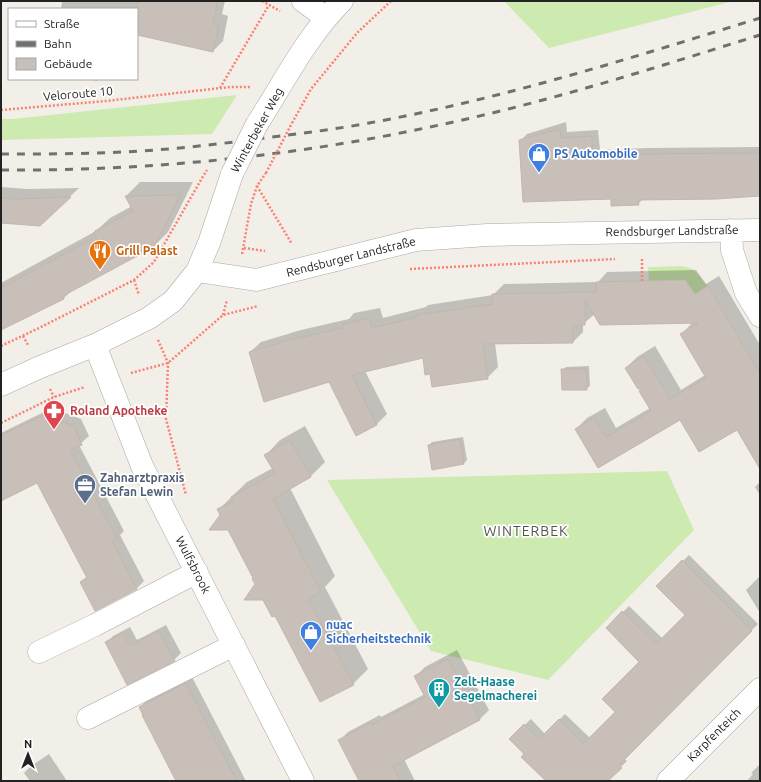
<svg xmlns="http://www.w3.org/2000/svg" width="761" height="782" font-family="Ubuntu,sans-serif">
<rect width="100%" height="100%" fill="#f2efe9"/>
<path fill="#cdebb0" d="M504,1H734L549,48Z
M237,95L212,134L1,140V119H13Z
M682,266L693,269L708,286L695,294L685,280L649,281L648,267Z
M667,471L694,530L548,680L431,651L327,480Z"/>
<path fill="#0003" d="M62,1H225L222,14L228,16L223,41L213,51L137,34V9H61Z
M88,79H99L97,81Z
M566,122L567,132L598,130L600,150L647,148L760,147V195L643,199L638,204L612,198L520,141L527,134Z
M140,182H193L168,232L154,246L71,291L64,298L1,329V283L96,231L110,218L132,206L126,196Z
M1,187L28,189L79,188L40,225L1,222Z
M696,270L706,284L719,276L760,345V467L737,428L681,419L599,467L576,429L587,418L605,408L616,428L650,408L641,391L644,388L626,368L637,357L655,346L681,390L705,375L681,335L691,324L695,322L595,314L583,324V332L573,342L495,343L498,367L487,378L431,372L424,357L365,371L387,414L377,424L357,434L330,381L250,352L261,342L301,330L349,319L354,313L380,308L383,318L426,307L428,305L493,295L504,284L598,282L607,272Z
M589,366L590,386L586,389L563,370L566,367Z
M52,408L81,419L89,436L79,445L124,531L120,535L144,581L137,588L96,609L81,582L87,576L37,482L1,499V433Z
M305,426L325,462L310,477L290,488L335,576L325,587L368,669L353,684L256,584L254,578L218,510L247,482L273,468L266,455L280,440Z
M463,437L467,460L464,463L429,445L432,442Z
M760,482V495L755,487Z
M689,555L758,624L624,758L627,761L607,781H547L525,754L510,739L531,719L545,734L565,714L590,738L617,712L641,662L607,628L629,606L663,639L687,615L658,586Z
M760,576V613L746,590Z
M166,625L181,653L174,660L106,643L113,636L130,627L137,640Z
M457,650L489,710L480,719L404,759L415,781H360L339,741L348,732L380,715L381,717L425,694L416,676L425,667Z
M192,677L246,781H178L140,707L147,700Z
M49,754L67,781H30L24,773L31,766Z
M760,764V781H747L753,774L751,773Z"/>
<path fill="#c7bfb8" stroke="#c4b6ab" d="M137,1H218L213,24L219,25L213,52L137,35Z
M560,129L561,138L592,136L593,157L640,154L760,153V196L717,199L638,200L639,205L611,206V199L523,202L519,140Z
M180,195L154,247L63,296L64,299L1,330V288L96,237L93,233L96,231H95L133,211L125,196Z
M71,197L40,226L1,223V198L17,199Z
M685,280L695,294L708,286L760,373V469L737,430L699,452L680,420L598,468L575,429L594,418L606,437L651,411L639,391L643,389H638L625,368L644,356L670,399L706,378L680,334L698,323L600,325L585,300V325L573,326V343L483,344L488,379L432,387L430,374L425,375L423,358L352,375L377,425L356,436L329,382L264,402L249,352L290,340L343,328V324L370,318L372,328L417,317L416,315L493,304L492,294L596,292V282Z
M561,369H586L587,390H562Z
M44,415L74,426L82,445L70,450L117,539L112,541L137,589L95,611L80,582L87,578L37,483L1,501V435Z
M460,439L464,464L432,470L428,445Z
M290,440L311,477L273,499L321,592L308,599L354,685L320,702L275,616L272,617L263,600H244L255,584L252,579L253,578L228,530H209L220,515L217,509L234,501L231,497L275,473L264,455Z
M682,560L752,631L619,765L622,768L608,781H546L521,757L524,754L509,739L524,724L539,739L559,719L583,744L615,712L602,699L639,662L606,628L622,611L656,644L685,615L656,586Z
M159,631L175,661L127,685L105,642L123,633L130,646Z
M448,659L480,720L393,766L401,781H359L338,740L371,723L372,725L425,697L414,676Z
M186,683L217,744L237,781H176L142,715H143L139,707Z"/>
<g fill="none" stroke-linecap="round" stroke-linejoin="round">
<g stroke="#a9a9a9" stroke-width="23">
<path id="minor" d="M303,1L326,18
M257,124C284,82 307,36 342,1
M731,230L732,250L746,293L760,316
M197,271L256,280L416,240L487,235L760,230
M95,345L142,466L303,781
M1,385L38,368L95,345L149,318L173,301L197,271L209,243L232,174
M39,652L95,625L197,572
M88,718L234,645
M668,781L760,689"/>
</g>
<path stroke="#fa8072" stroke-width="2.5" stroke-dasharray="2 2" stroke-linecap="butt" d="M262,1L280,11
M220,88L269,5
M1,110L106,101L230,87H251
M292,123L311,89L357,33L391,1
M257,186L292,244
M244,248L265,251
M242,254L251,204L257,186L266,173
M410,269L615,259
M134,280L139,295
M642,281V258
M223,315L227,300
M23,336L28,345
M158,340L168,363L166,419L186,495
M1,346L39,328L134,280L154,262L202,178
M131,373L168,363L223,315L258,306
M50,389L54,397
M1,423L54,397L85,387"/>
<use href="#minor" stroke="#fff" stroke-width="22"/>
<path stroke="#707070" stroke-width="3" stroke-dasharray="8 8" stroke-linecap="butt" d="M1,154C41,154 82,154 122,152C167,150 212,145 257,139C295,134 332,130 369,123C502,99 631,58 760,18
M1,170C145,171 289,157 430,127C542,104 651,69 760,35"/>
<g stroke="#a9a9a9" stroke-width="23" stroke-linecap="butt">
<path id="minor-bridge" d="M232,174L257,124"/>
</g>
<path stroke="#fa8072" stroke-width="2.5" stroke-dasharray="2 2" stroke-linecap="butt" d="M266,173L292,123
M202,178L207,170"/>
<use href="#minor-bridge" stroke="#fff" stroke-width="22"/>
</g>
<defs>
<g id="shop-pin" transform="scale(1.15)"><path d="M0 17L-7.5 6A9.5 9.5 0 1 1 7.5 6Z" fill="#3f7fe0" stroke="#fff"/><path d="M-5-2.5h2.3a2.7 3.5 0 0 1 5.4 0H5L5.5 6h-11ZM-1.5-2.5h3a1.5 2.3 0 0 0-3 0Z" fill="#fff"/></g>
<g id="restaurant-pin" transform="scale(1.15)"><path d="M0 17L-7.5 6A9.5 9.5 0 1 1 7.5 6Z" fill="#e8710a" stroke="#fff"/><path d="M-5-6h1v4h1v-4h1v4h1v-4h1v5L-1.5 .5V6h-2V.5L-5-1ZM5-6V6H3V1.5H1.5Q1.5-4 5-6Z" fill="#fff"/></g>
<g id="pharmacy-pin" transform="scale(1.15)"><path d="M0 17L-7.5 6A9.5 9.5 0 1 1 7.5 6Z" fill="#e0444e" stroke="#fff"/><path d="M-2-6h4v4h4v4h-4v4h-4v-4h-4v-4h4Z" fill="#fff"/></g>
<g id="office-pin" transform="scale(1.15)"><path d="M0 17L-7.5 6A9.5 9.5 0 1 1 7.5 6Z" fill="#5c6f8a" stroke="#fff"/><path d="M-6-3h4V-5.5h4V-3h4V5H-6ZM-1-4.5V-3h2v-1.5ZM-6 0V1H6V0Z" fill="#fff"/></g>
<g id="building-pin" transform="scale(1.15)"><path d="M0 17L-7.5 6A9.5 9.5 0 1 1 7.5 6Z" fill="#0f9aa8" stroke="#fff"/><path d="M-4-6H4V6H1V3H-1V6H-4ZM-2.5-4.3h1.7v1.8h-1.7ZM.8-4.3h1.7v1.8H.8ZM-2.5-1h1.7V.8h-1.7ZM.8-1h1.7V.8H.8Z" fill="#fff"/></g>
</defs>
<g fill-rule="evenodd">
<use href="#shop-pin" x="539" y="154"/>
<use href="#restaurant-pin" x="100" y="251"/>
<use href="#pharmacy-pin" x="54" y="411"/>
<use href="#office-pin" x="85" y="485"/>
<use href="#shop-pin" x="311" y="632"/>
<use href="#building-pin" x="439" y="689"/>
</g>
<g text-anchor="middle" stroke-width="3.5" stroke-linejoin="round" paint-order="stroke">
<g font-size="12" fill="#222" stroke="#fff">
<text transform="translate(78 94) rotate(-5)" y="4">Veloroute 10</text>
<text transform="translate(257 130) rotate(-61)" y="4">Winterbeker Weg</text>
<text transform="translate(672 231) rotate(-1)" y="4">Rendsburger Landstraße</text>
<text transform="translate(351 257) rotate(-14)" y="4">Rendsburger Landstraße</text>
<text transform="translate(193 565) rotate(63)" y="4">Wulfsbrook</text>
<text transform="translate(714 735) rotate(-45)" y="4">Karpfenteich</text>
</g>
<g font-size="12" font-weight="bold" fill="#366cbe" stroke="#fff" text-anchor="start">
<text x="554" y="158">PS Automobile</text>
<text x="326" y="629">nuac<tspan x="326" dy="14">Sicherheitstechnik</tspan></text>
</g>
<g font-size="12" font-weight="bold" fill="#c56008" stroke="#fff" text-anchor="start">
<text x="116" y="255">Grill Palast</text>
</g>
<g font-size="12" font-weight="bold" fill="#be3a42" stroke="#fff" text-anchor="start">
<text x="70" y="415">Roland Apotheke</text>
</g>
<g font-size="12" font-weight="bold" fill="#4e5e75" stroke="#fff" text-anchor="start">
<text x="100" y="482">Zahnarztpraxis<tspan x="100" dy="14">Stefan Lewin</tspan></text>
</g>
<g font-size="12" font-weight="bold" fill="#0d838f" stroke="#fff" text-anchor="start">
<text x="454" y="686">Zelt-Haase<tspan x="454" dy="14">Segelmacherei</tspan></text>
</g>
<g font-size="14" letter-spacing="1" fill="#555" stroke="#fff">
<text x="526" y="536">WINTERBEK</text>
</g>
</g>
<rect width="761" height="782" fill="none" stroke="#222222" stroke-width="4"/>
<rect x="8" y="8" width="130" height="72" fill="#ffffff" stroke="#a7a7a7"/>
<rect x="16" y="21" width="20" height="6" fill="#ffffff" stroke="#a7a7a7"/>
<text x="44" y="28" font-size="12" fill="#222222">Straße</text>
<rect x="16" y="41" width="20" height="6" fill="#707070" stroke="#a7a7a7"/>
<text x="44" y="48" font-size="12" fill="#222222">Bahn</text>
<rect x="16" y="58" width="20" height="12" fill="#c7bfb8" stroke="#a7a7a7"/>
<text x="44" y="68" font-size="12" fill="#222222">Gebäude</text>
<g transform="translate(28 754)" stroke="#ffffff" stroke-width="3" paint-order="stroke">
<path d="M0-3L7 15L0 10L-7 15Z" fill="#222222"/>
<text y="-6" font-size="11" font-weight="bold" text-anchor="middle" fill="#222222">N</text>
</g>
</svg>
